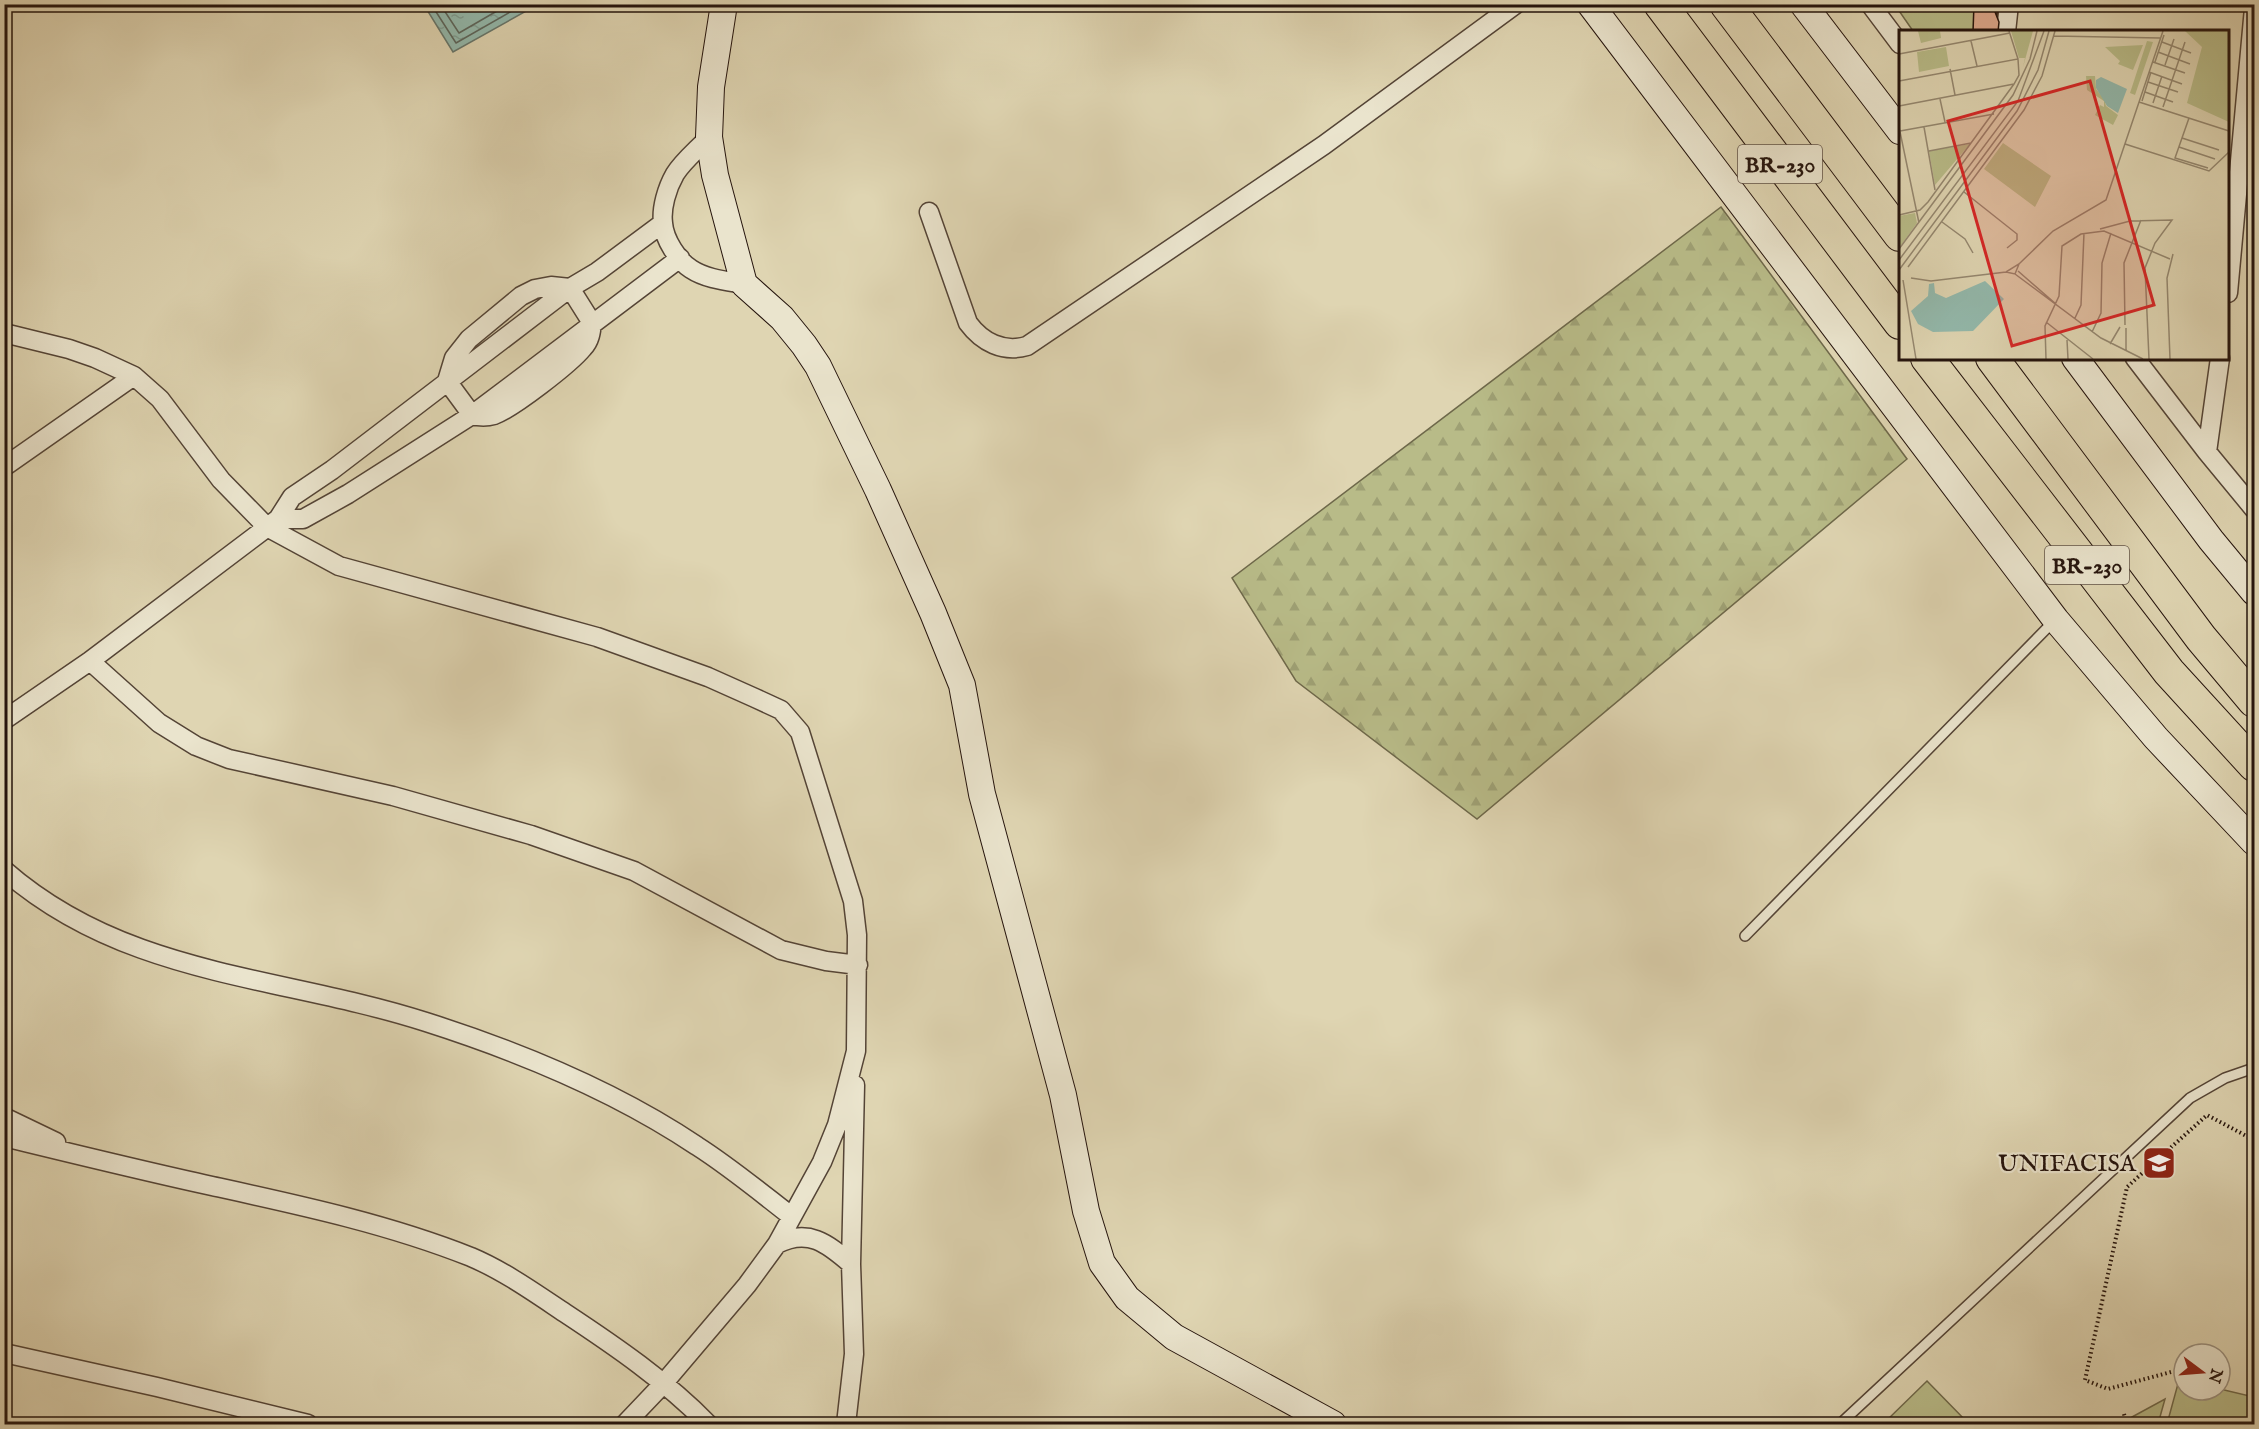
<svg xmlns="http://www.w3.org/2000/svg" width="2259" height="1429" font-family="'IM FELL English',serif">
<defs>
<pattern id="forest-firs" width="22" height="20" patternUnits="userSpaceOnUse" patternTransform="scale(1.5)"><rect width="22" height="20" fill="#b8bb88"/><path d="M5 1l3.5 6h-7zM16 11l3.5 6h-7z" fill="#9ea074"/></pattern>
<pattern id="water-ripples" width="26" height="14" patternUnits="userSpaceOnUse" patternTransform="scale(1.5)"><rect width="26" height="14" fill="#93b9ac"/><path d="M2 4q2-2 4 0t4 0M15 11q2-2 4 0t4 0" fill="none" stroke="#7f9e93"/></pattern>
</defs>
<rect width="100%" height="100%" fill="#dfd5b2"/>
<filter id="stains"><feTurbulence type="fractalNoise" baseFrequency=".00333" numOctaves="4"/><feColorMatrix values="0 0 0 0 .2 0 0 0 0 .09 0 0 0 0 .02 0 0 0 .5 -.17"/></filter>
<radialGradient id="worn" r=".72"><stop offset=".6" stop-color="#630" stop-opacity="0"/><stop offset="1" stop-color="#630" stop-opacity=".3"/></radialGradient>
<path fill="#b8bb88" stroke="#6e684a" stroke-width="1.5" d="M1895,5H2002L1999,31H1913Z
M2179,1380L2184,1381V1390L2220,1389L2254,1397V1424H2167Z
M1927,1381L1969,1424H1883Z
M2165,1399L2158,1424H2133L2132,1417Z"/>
<path fill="url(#forest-firs)" stroke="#6e684a" stroke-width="1.5" d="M1721,207L1907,459L1477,819L1296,681L1232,578Z"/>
<path fill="url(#water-ripples)" stroke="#67776c" stroke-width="1.5" d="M424,5H537L453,52Z"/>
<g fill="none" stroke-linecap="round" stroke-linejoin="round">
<path stroke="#5c665c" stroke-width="1.5" d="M431,4L456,43L524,4
M440,4L459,33L509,4"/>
<g stroke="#544436" stroke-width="12">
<path id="lane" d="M1745,936L2054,621
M1840,1424L2190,1098L2225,1078L2254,1068"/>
</g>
<g stroke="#544436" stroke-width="21">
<path id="street" d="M1870,4L1900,44
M2006,32L2009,4
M709,137C698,149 683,161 675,174C667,188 661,208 663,223C664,239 678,261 691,269C706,279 727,281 744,284
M929,212L968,323C982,342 1003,353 1027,346L1324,145L1516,4
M551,286L570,288L592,323C591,332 590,341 583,348C570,364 513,408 494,415C487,417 480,417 472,415L447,381L454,358L469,339L521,296L535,289Z
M2228,293L2254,8
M4,333L69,349L95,358L134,376L160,399L221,480L267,527L339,566L597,637L708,677L755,698L781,710L800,732L853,901L857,935L856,1051L837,1125L822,1162L777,1244L747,1285L663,1384L625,1424
M2135,358L2207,452L2254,509
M2207,452L2220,358
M4,467L134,376
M278,519H303L348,494L472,415L680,258
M90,661L159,723L196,746L229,759L393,796L531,835L634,871L781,950L826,961L858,965
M4,720L90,661L278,519L292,497L332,470L570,288L597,272L663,223
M4,870C126,977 280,975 426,1022C520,1052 615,1091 697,1146C730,1167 760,1192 791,1216
M4,1117L56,1142
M4,1137C74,1154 143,1171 212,1186C299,1205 388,1224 471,1257C504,1271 535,1293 565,1313C615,1346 666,1381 708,1424
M777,1244C808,1228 827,1243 851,1264
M4,1353L157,1387L308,1424
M846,1424L854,1354L851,1264L855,1085"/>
</g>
<g stroke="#25140d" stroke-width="28">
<path id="secondary" d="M724,4L711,87L709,137L715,175L744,284L782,318L804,345L818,366L878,490L933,613L962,685L982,794L1063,1095L1086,1211L1102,1263L1127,1298L1174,1337L1333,1424
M1590,4L2056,620L2156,738L2254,842
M1803,4L1900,131
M2075,358L2211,540L2254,592"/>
</g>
<g stroke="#25140d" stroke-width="34">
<path id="highway" d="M1660,4L1900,323
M1726,4L1900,235
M1927,358L2169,672L2254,765
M1992,358L2201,638L2254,701"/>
</g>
<path stroke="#25140d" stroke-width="4" stroke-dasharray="1.5 3" stroke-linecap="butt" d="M2171,1372L2108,1389L2085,1380L2127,1187L2207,1115L2254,1140
M2124,1414L2127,1424"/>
<use href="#lane" stroke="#eae4cd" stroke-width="9"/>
<use href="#street" stroke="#eae4cd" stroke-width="18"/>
<use href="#secondary" stroke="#eae4cd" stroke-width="26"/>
<use href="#highway" stroke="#dfd5b2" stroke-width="32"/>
</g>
<path fill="#9c7864" stroke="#25140d" stroke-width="1.5" d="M1996,4H1998L1995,31V12Z"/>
<path fill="#dfab8f" stroke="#25140d" stroke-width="1.5" d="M1974,4H1996L1995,12L1999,22L1998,32H1973Z"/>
<defs>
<g id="university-square" transform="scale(1.725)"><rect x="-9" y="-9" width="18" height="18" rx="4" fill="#8f2418" stroke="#eae4cd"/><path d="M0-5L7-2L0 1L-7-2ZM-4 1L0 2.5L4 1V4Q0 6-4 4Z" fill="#fff"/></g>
</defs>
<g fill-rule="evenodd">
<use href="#university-square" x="2159" y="1163"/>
</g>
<g text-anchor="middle" stroke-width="4.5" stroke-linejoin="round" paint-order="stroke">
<g fill="#eae4cd" stroke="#605247" stroke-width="1.5">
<rect x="1738" y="145" width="84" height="38" rx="4.5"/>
<rect x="2045" y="546" width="84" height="38" rx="4.5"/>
</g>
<g font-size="22" font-weight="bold" fill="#25140d">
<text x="1780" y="172">BR-230</text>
<text x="2087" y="573">BR-230</text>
</g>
<g font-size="24" fill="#25140d" stroke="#eae4cd" text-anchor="end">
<text x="2136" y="1171">UNIFACISA</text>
</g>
</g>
<g transform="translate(1899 30)">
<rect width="330" height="330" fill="#dfd5b2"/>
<path d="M19,1H41L42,8L22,13ZM112,1H134L124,37L126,28H120ZM248,11L254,12L236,65L231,63ZM244,15L234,40L219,34L221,31L206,17ZM47,17L50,36L20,42L18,22ZM187,46H196L197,59L205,69L207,76L219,85L214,95L196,85L201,75L205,77V71L188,60ZM71,114L36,155L30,121ZM16,183L18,193L0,218V186Z" fill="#b8bb88"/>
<path d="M286,1H330V92L288,73L303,17ZM104,113L152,146L136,177L85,139Z" fill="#b8bb88"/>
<path d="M202,47L228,59L219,83L208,76L197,58V50ZM86,251L105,269L74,301L34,302L19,294L12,281L29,266L30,254L35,253L36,263L47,268Z" fill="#93b9ac"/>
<path fill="none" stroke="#958870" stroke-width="1.5" d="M155,6L261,8M72,11L78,36M263,12L292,23M259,22L291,34M0,24L111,3M254,32L286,43M256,32L265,5M266,35L275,9M51,39L56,65M250,42L283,54M0,51L119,29L110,1M249,52L279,62M246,62L274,72M41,69L46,92M243,71L252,42M240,72L330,101M254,73L263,46M0,76L115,54M264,77L286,12M290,88L276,128L309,138M0,97L20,193M25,97L36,160M1,101L95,84M283,108L320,120M226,114L310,141L330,122M280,117L316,129M30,121L72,113M65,162L118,204V210L108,218M0,185L21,180L29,172L115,54L120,45L119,29M43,192L66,209L74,223M201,199L231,191L273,190L256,213L246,238L250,329M0,219L114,65L131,29L138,1M0,230L119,71L145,1M9,237L125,80L143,46L156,1M0,240L118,81L139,40L150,1M119,241L157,274M107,242L116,244L120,234M116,244L202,308L244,329M12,248L32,251L107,242L120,234L154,201L207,170L264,1M4,250L17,329M176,288L182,275L185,203M147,292L194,329M226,295L225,233L242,190M227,298V322M193,302L202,283L203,233L212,203M168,310L169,329M211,314L221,297M147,329L146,296L160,266L163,216L182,204L205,201L271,229M271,329L268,248L274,224"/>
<path fill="#d62828" fill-opacity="0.15" stroke="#d62828" stroke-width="3" d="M191,51L255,275L113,316L49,91Z"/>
<rect width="330" height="330" fill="none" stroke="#25140d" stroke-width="3"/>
</g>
<rect width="2259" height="1429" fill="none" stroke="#dfd5b2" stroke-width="24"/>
<rect x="6" y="6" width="2247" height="1417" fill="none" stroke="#25140d" stroke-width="3"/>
<rect x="12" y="12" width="2235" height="1405" fill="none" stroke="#25140d" stroke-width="1.5"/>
<g transform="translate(2202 1372) rotate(106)"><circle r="28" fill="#eae4cd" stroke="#9b9180" stroke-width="1.5"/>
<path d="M0-4.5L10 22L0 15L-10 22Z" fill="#8f2418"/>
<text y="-9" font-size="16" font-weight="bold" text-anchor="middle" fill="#25140d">N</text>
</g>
<rect width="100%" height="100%" filter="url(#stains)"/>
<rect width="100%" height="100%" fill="url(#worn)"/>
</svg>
